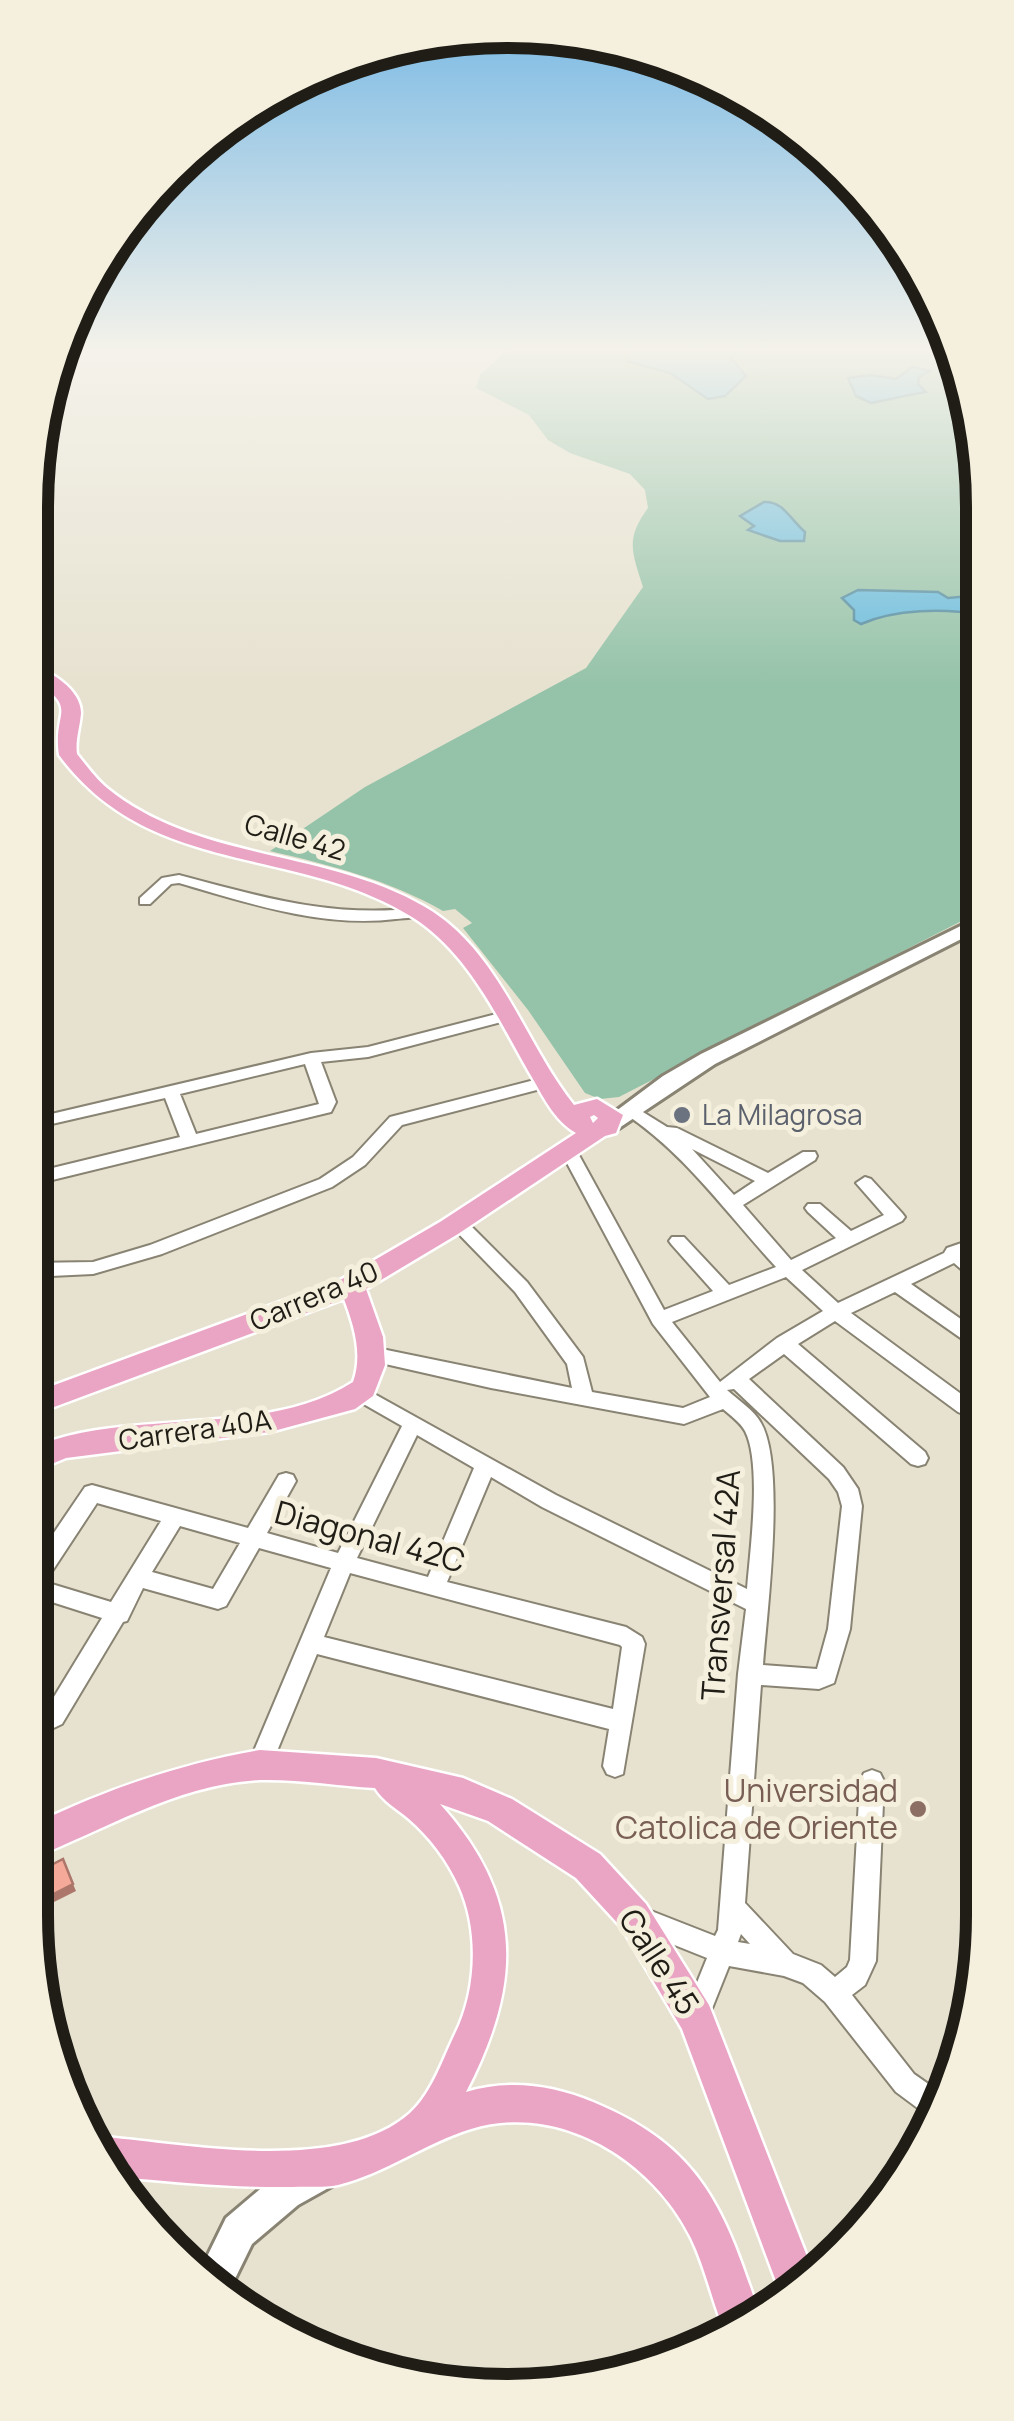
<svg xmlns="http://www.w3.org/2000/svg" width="1014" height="2421" font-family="Manrope,sans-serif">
<rect width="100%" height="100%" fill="#e7e2d0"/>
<path fill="#95c3a9" d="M512,346H950L980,444L981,911L619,1097L600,1099L585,1093L528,1010L463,928L472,923L455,909L443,911C389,880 330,865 270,851L365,787L586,668L643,587C632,552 625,539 648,508L645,490L630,474L570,453L548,440L529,415L476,388L480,375Z"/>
<path fill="#69bcdd" stroke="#538ca1" stroke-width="2.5" d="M638,346L698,350L731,346L740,350L730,357L746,376L725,396L708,399L670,373L627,361L628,352Z
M912,367L930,371L919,377L918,384L926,392C907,395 891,399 871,403L856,396L848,378L871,375L896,379Z
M764,502C783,501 789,518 805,532L804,541H780L748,530L754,526L740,516Z
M858,590L938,592L948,598L980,595V615C945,608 895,609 861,624L854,620V610L842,598Z"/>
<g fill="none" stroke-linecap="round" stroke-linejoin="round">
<g stroke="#888372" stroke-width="4">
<path id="minor" d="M179,875C262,897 331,918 418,908L425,912C417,918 406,918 396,919C322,928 248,903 179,883L171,884L150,904H140V898L162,878Z
M508,1011L513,1013L516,1016L513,1019L368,1057L321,1062L336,1102L331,1112L40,1183L30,1182V1150L38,1156L40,1171L180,1137L165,1098L30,1129V1119L311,1053L368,1047ZM305,1064L319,1104L196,1134L180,1094Z
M546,1077L552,1078L554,1082L552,1086L402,1125L365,1165L332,1187L162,1254L93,1274L30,1277V1263L93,1262L150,1245L320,1179L353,1157L390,1117Z
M630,1104L667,1127L677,1128L768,1173L803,1152H815L817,1156L815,1160L743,1205L791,1260L836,1238L808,1212L805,1208L808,1204H820L851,1231L884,1215L856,1183L865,1177L871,1179L902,1213L905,1217L902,1221L802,1270L838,1303L944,1253L947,1248L982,1236V1249L969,1256L982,1267V1283L976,1282L954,1263L911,1284L982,1334V1350L975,1348L895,1292L851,1313L972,1402L975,1407L972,1412L965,1415L958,1412L835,1321L798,1344L925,1452L928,1458L925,1464L918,1466L911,1464L784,1354L749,1379L843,1467L858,1489L862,1506L850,1629L834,1683L819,1689L761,1685L745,1903L793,1954L821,1965L835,1977L847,1967L850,1960L860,1781L864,1773L872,1770L880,1773L884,1781L876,1961L865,1985L852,1995L914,2074L944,2095L931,2118L896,2092L825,2002L803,1983L784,1976L729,1966L705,2026L696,2030L687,2026L683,2017L707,1958L632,1928L629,1919L632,1910L641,1907L715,1936L718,1930L738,1674L746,1609L542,1507L491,1477L447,1582L626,1627L642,1637L645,1644L623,1774L615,1777L607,1774L603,1766L609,1729L317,1654L268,1773L260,1776L252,1773L248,1765L331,1568L259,1548L226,1606L218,1609L143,1588L127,1621L123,1622L62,1724L41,1734L30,1730V1710L40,1713L46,1710L102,1618L30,1595V1568L85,1487L92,1485L248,1528L279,1475L286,1473L293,1475L296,1481L267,1533L338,1553L402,1426L353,1398L350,1393L353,1388L360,1386L556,1495L747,1589C750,1550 762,1464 745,1431C740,1422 730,1415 723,1409L684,1424L491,1388L372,1361L365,1359L363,1354L365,1349L372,1347L572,1388L567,1364L515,1292L451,1226L448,1222L451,1218H463L527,1282L583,1357L592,1392L683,1408L710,1397L653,1324L560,1150L562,1146H574L664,1310L713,1291L672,1245L669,1241L672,1237H684L729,1285L776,1267C726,1213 686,1154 624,1113L622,1109ZM692,1149L755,1181L734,1195ZM786,1277L823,1311L777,1338L720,1382L672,1322ZM734,1389L829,1479L838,1492L842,1506L828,1629L817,1669L763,1665C767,1610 786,1467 761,1423C754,1410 738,1400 727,1390ZM417,1435L474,1468L428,1577L357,1558ZM97,1503L161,1521L111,1602L45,1582ZM180,1526L240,1543L213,1589L152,1572ZM350,1573L620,1645L622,1647L613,1709L324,1637ZM741,1934L750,1944L738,1942Z"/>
</g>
<g stroke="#888372" stroke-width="6">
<path id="secondary" d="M981,916V929L715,1064L619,1128H603L600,1123L663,1076L701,1054Z
M320,2156L332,2162L338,2174L332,2186L298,2205L252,2244L228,2293L200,2271L226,2218L272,2179Z"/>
</g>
<g stroke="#fff" stroke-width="5">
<path id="primary" d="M30,664C50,671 81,689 81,713C80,727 75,740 77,754C86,765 96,779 107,788C198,862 326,849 425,907C500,951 523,1041 574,1105L597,1099L623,1115L616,1133L605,1136L458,1234L366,1289L383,1337L385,1365L373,1396L355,1409L270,1432L66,1458L30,1473V1449C124,1406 264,1440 353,1382C363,1354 354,1326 344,1299L30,1416V1394L342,1279L440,1222L576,1133C554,1121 542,1094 530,1074C498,1018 468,952 412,917C295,844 151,879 59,755C52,708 82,711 30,677ZM594,1115L598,1118L593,1123L590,1117Z
M260,1750L376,1758L463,1778L512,1799L600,1854L646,1904L709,2005L813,2272L783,2300L682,2029L622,1928L576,1878L488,1821L440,1804C525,1898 522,1984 466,2092C509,2079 552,2085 593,2102C703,2148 724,2209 760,2316L724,2330C712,2300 705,2267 691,2238C652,2159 559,2102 471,2129C425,2143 386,2173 338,2185C323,2188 308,2186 293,2187C234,2188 177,2182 118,2177L97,2140L106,2137C190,2145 342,2174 410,2113C432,2093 443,2059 455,2034C477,1990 479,1930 459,1886C448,1861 429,1836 409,1819C397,1809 383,1801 375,1788C338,1786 298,1779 260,1780C177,1784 105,1830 30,1859V1826C105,1790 178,1764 260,1750Z"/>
</g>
<use href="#minor" fill="#fff" fill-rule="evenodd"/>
<use href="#secondary" fill="#fff" fill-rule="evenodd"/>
<use href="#primary" fill="#eaa5c4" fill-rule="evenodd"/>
</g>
<path fill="#d39183" d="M984,1778V1914L982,1924L980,1893L967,1890L965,1869L977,1843L974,1804Z"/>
<path fill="#ac766a" d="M73,1884L76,1891L30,1914V1906Z"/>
<path fill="#f5a998" stroke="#ac766a" stroke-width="2.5" d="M976,1843H984V1865L978,1864Z
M63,1859L73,1884L30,1906V1876Z"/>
<linearGradient id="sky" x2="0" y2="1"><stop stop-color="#75b7e4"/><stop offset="0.51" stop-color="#f4f2ea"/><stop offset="1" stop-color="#f4f2ea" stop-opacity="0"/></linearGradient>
<rect width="1014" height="685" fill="url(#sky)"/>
<circle fill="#6b7280" stroke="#f5efdd" stroke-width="4" cx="682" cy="1115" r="10"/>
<circle fill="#8d6e63" stroke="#f5efdd" stroke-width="4" cx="918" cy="1809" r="10"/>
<g text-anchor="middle" stroke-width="10" stroke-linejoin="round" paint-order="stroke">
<g font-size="28" fill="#1f1d16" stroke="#f5efdd">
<text transform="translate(295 837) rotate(16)" y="10">Calle 42</text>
<text transform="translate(314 1296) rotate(-23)" y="10">Carrera 40</text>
<text transform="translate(195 1430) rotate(-8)" y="10">Carrera 40A</text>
</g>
<g font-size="28" fill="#5b616d" stroke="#f5efdd" text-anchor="start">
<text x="702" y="1125">La Milagrosa</text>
</g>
<g font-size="32" fill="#1f1d16" stroke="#f5efdd">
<text transform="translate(370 1537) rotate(15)" y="11">Diagonal 42C</text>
<text transform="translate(721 1585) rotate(-86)" y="11">Transversal 42A</text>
<text transform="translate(659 1962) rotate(57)" y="11">Calle 45</text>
</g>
<g font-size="32" fill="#785e54" stroke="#f5efdd" text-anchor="end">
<text x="898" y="1802">Universidad<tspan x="898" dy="37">Catolica de Oriente</tspan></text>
</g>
</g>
<path d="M0 0H1014V2421H0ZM507 48H507A459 459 0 0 1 966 507V1915A459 459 0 0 1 507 2374H507A459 459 0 0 1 48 1915V507A459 459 0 0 1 507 48Z" fill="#f5efdd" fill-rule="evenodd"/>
<path fill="none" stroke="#1f1d16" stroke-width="12" d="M507 48H507A459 459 0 0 1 966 507V1915A459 459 0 0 1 507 2374H507A459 459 0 0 1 48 1915V507A459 459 0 0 1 507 48Z"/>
</svg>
